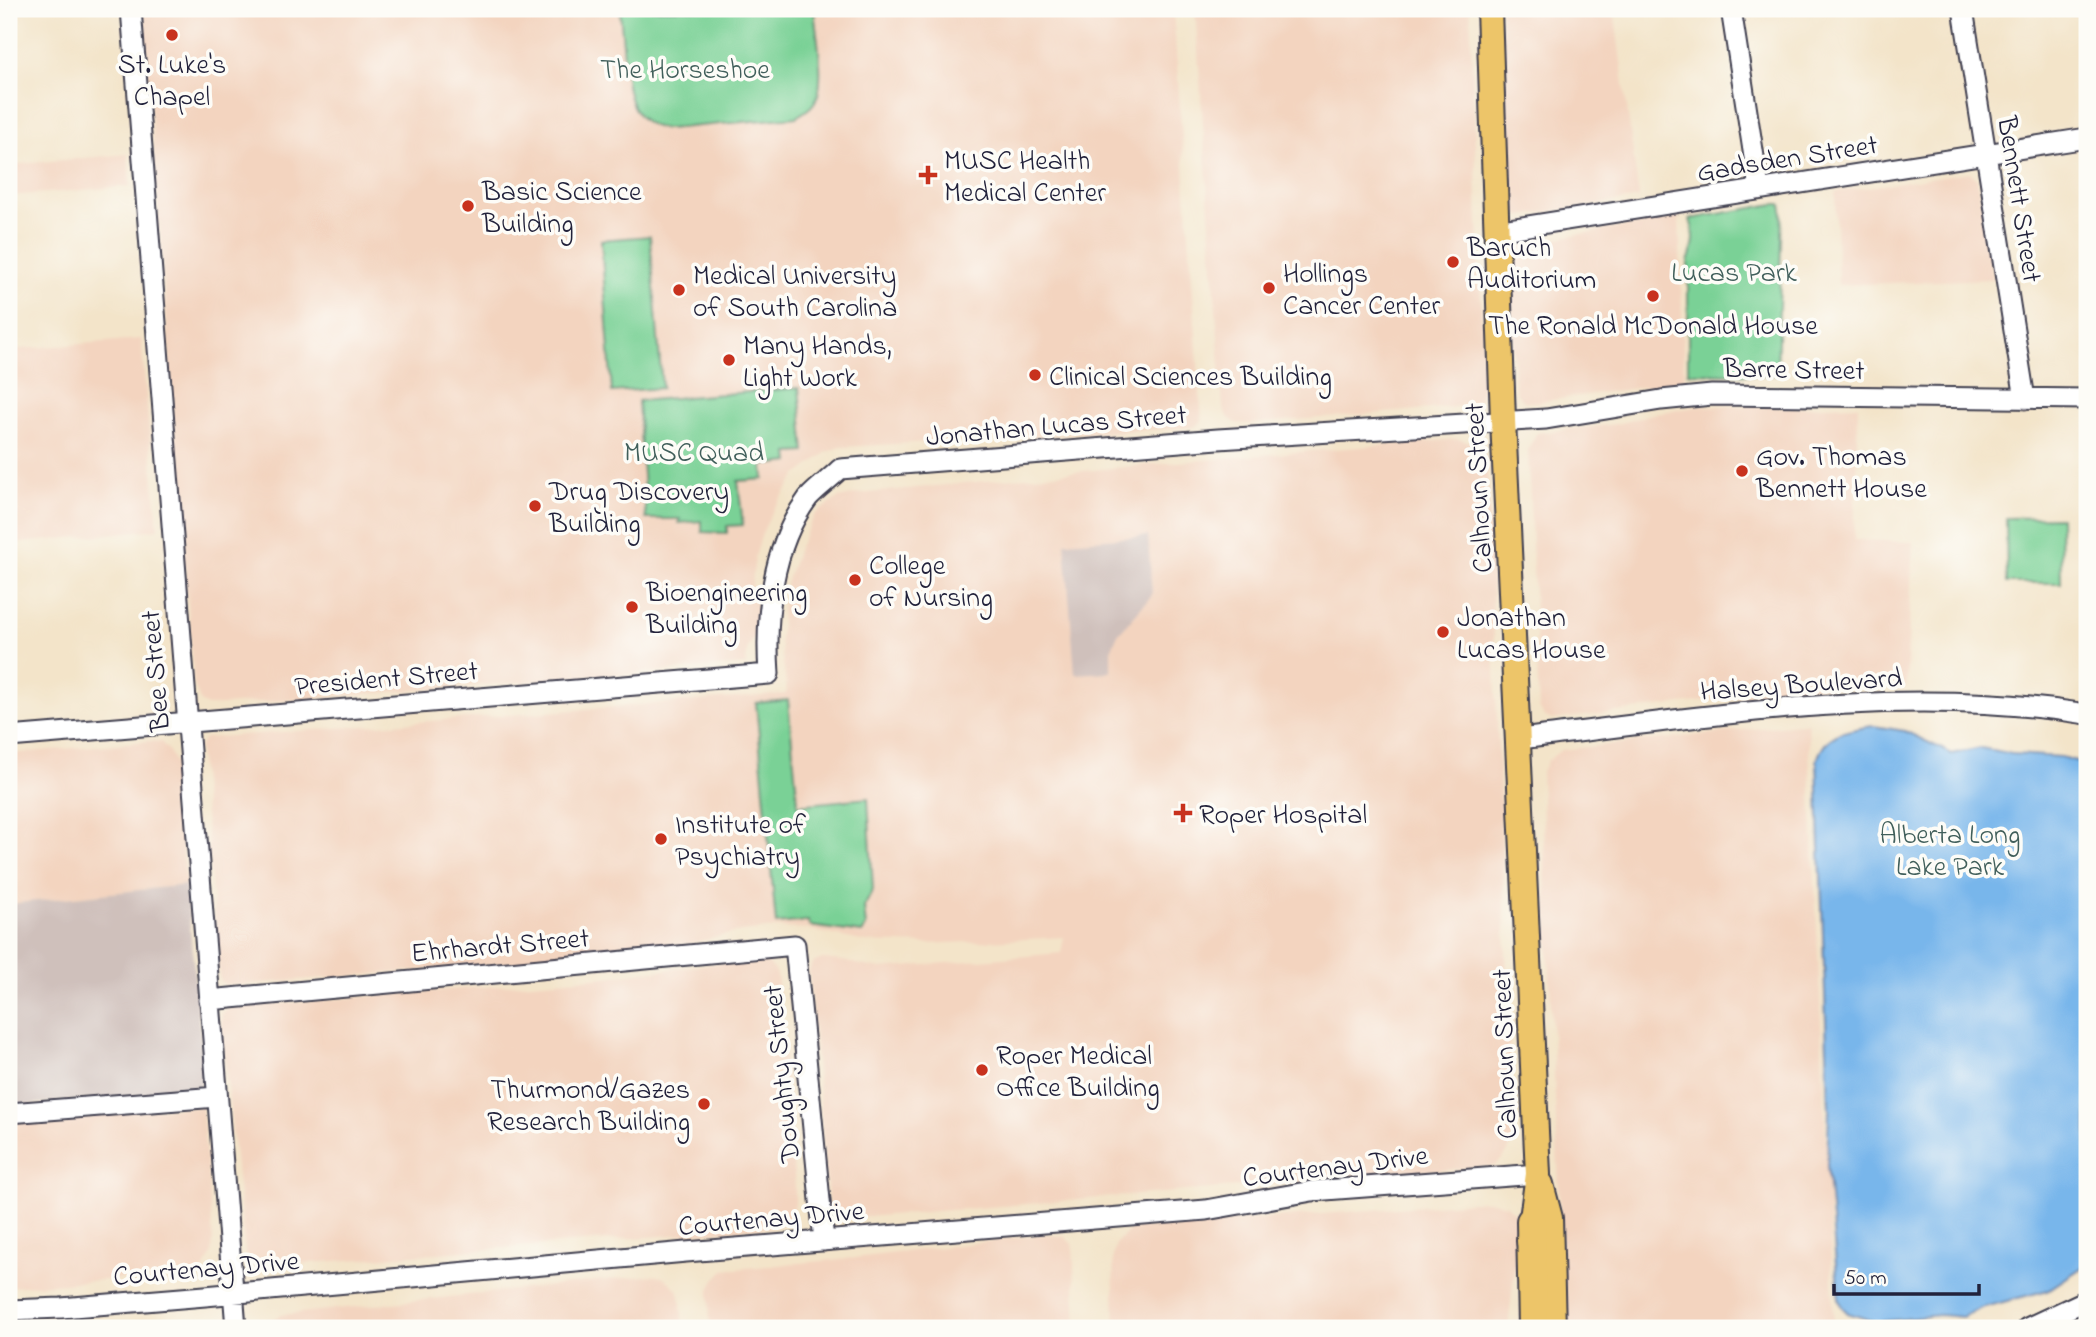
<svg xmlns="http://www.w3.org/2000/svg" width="2096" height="1337" font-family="'Indie Flower',sans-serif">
<rect width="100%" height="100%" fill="#fdfcf7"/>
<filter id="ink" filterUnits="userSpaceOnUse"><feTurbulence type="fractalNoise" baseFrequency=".0143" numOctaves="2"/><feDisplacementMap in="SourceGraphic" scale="14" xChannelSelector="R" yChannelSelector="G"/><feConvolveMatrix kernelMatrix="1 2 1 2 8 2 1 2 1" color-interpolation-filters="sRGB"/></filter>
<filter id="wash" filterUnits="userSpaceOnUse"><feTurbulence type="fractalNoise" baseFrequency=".00686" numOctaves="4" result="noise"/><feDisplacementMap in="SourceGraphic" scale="28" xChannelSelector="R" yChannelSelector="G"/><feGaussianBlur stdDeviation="1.57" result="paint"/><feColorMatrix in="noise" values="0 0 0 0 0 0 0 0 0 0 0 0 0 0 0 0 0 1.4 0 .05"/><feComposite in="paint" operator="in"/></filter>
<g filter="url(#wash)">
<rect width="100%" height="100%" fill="#f3e4c9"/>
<path fill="#f3d4bf" d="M143,9H1173L1202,422L1194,427L841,447L827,452L797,475L774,508L762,533L755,557L751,590L758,603L760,621L756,634L747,649L746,665L208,706L201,703L194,684Z
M1195,9H1470L1484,382L1479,400L1466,406L1249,424L1236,423L1229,418L1223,409Z
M1501,9H1614L1639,198L1521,216L1512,211L1509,204Z
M128,154L130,186L9,196V165Z
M1970,172L1977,179L1993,279L1838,285L1835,192Z
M1679,217L1684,381L1537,402H1526L1521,399L1516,392L1514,379L1511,256L1513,250L1523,244Z
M141,339L158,529L9,544V350Z
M1858,405L1854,540L1913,542L1906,687L1834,685L1552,720L1544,716L1539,708L1528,449L1537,433L1617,424L1656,413L1702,406L1798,407Z
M1458,439L1470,442L1479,448L1487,458L1513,1142L1505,1156L1495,1166L851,1218L835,1212L828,1200L809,971L812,963L823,959L843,961L880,969L1061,953L1064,937L927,944L866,942L806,929L774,928L734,933L692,943L603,956L236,985H226L220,981L199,748L204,738L785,694L787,691L780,640L782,609L786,584L797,551L815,514L838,498L858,494L1143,465Z
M1808,723L1834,1328H1565L1541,773L1548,760L1561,750Z
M151,741L161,742L169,751L175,763L186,885L9,904V754Z
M754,959L770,965L777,974L795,1186V1204L791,1214L783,1224L776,1227L258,1267L249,1262L245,1252L221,1023L222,1013L229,1008L606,977Z
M202,1106L213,1240L212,1253L204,1269L198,1273L9,1287V1120Z
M1487,1201L1507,1205L1515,1213L1517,1219L1516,1257L1508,1328H1115L1113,1256L1116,1243L1131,1229Z
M1047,1234L1065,1237L1073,1245L1077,1328H710L709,1292L715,1279L724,1270L856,1258Z
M654,1275L665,1278L677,1289L680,1295L683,1328H265L273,1319L281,1315Z
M185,1321L200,1328H33L159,1323Z"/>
<path fill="#cfc0bb" d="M1148,536L1152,595L1118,634L1111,650V672L1075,674L1065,542Z
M186,885L204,1074L199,1088L191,1090L9,1106V904Z"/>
<path fill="#7ad196" stroke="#4e7a68" stroke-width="2" d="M620,9H814C816,32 827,85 814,103C810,109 803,113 796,117L667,129C628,126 627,88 624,58C623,42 621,25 620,9Z
M1774,204H1781L1782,206L1777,375L1688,373V262C1695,242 1696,239 1690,219Z
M650,236L662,388L612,392L601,240Z
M799,388L805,452L789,453L790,462L763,465L764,479L738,481L743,525L727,526V533L702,532V521L679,523L680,519H646L638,401Z
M2060,517L2061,583H2007L2006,518Z
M788,700L798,805L868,798L873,890L864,907L866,927L862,933L810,926L808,921L776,924L756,703Z"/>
<path fill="#78b6eb" stroke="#4d6c93" stroke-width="2" d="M1874,726L1905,731L1952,754L1981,748L2013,754L2061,757L2087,764V1264L2048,1290L1981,1308L1962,1317L1940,1315L1876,1322L1848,1313L1842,1307L1839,1298L1827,1164L1829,1110L1817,760C1826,731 1848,730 1874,726Z"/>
</g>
<g filter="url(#ink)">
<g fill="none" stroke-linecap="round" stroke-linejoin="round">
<g stroke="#413f50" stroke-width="23">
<path id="minor" d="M131,9L236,1328
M1731,9L1759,189
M1963,9L2025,399
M1496,231L2087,138
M9,737L769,674C765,616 772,546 808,498C817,488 830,479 840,469L1218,439L1546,419L1661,400L1712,395L2087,399
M1519,739C1707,717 1898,684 2087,714
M209,1000L795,945L824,1241
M9,1113L217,1097
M9,1310L61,1308L205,1296L686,1252L1206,1210L1312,1191L1538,1174
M2027,1328L2087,1300"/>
</g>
<g stroke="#413f50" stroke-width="28">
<path id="major" d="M1489,9L1503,420L1538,1174L1529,1241
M1541,1184L1550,1218L1553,1328"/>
</g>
<g stroke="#413f50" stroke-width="32">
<path id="highway" d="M1531,1221L1533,1328"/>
</g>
<use href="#minor" stroke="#fff" stroke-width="19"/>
<use href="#major" stroke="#edc569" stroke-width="24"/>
<use href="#highway" stroke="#edc569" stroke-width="28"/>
</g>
</g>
<g fill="#c8321e" stroke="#fdfcf7" stroke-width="2.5">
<circle cx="172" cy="35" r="7"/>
<path d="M924.5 164.5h7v7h7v7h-7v7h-7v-7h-7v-7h7z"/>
<circle cx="468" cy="206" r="7"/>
<circle cx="1453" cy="262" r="7"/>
<circle cx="1269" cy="288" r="7"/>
<circle cx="679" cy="290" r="7"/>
<circle cx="1653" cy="296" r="7"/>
<circle cx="729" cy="360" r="7"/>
<circle cx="1035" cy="375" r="7"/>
<circle cx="1742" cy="471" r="7"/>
<circle cx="535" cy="506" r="7"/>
<circle cx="855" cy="580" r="7"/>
<circle cx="632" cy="607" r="7"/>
<circle cx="1443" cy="632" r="7"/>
<path d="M1179.5 802.5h7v7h7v7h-7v7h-7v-7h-7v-7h7z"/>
<circle cx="661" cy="839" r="7"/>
<circle cx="982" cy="1070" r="7"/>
<circle cx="704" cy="1104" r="7"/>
</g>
<g text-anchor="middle" stroke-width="7" stroke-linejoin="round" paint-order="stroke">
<g font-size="28" fill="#22223b" stroke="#fdfcf7" text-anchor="start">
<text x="172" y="73" text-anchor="middle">St. Luke's<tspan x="172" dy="32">Chapel</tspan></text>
<text x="944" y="169">MUSC Health<tspan x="944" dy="32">Medical Center</tspan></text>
<text x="482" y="200">Basic Science<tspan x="482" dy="32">Building</tspan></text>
<text x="1467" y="256">Baruch<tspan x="1467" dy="32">Auditorium</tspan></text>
<text x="1283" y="282">Hollings<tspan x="1283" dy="32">Cancer Center</tspan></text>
<text x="693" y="284">Medical University<tspan x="693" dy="32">of South Carolina</tspan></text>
<text x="1653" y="334" text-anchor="middle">The Ronald McDonald House</text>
<text x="743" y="354">Many Hands,<tspan x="743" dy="32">Light Work</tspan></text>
<text x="1049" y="385">Clinical Sciences Building</text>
<text x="1756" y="465">Gov. Thomas<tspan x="1756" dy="32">Bennett House</tspan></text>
<text x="549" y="500">Drug Discovery<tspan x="549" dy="32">Building</tspan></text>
<text x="869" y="574">College<tspan x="869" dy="32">of Nursing</tspan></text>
<text x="646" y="601">Bioengineering<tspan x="646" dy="32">Building</tspan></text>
<text x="1457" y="626">Jonathan<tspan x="1457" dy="32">Lucas House</tspan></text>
<text x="1199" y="823">Roper Hospital</text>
<text x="675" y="833">Institute of<tspan x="675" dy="32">Psychiatry</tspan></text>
<text x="996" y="1064">Roper Medical<tspan x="996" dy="32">Office Building</tspan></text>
<text x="690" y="1098" text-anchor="end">Thurmond/Gazes<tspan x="690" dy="32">Research Building</tspan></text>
</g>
<g font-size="28" fill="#415f5b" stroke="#fdfcf7">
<text x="685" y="78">The Horseshoe</text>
<text x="1734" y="281">Lucas Park</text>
<text x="694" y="461">MUSC Quad</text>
<text x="1950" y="843">Alberta Long<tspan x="1950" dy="32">Lake Park</tspan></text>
</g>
<g font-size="28" fill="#22223b" stroke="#fdfcf7">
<text transform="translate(1787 157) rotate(-9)" y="10">Gadsden Street</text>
<text transform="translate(2021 199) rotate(81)" y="10">Bennett Street</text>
<text transform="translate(1794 368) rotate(1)" y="10">Barre Street</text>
<text transform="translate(1056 424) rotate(-5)" y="10">Jonathan Lucas Street</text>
<text transform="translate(1477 488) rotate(-93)" y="10">Calhoun Street</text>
<text transform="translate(154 671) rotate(-95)" y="10">Bee Street</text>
<text transform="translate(386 677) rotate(-5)" y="10">President Street</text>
<text transform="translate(1801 683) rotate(-4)" y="10">Halsey Boulevard</text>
<text transform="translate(500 944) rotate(-5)" y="10">Ehrhardt Street</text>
<text transform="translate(1503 1054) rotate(-92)" y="10">Calhoun Street</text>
<text transform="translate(780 1074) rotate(-96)" y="10">Doughty Street</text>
<text transform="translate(1335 1165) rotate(-7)" y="10">Courtenay Drive</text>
<text transform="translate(771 1217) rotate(-5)" y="10">Courtenay Drive</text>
<text transform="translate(206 1267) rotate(-5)" y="10">Courtenay Drive</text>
</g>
</g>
<rect width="2096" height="1337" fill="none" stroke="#fdfcf7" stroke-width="35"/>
<path d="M1834 1284v10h145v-10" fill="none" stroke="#22223b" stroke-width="3.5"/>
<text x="1844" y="1284" font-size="21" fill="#22223b" stroke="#fdfcf7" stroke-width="5" paint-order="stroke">50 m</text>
</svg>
